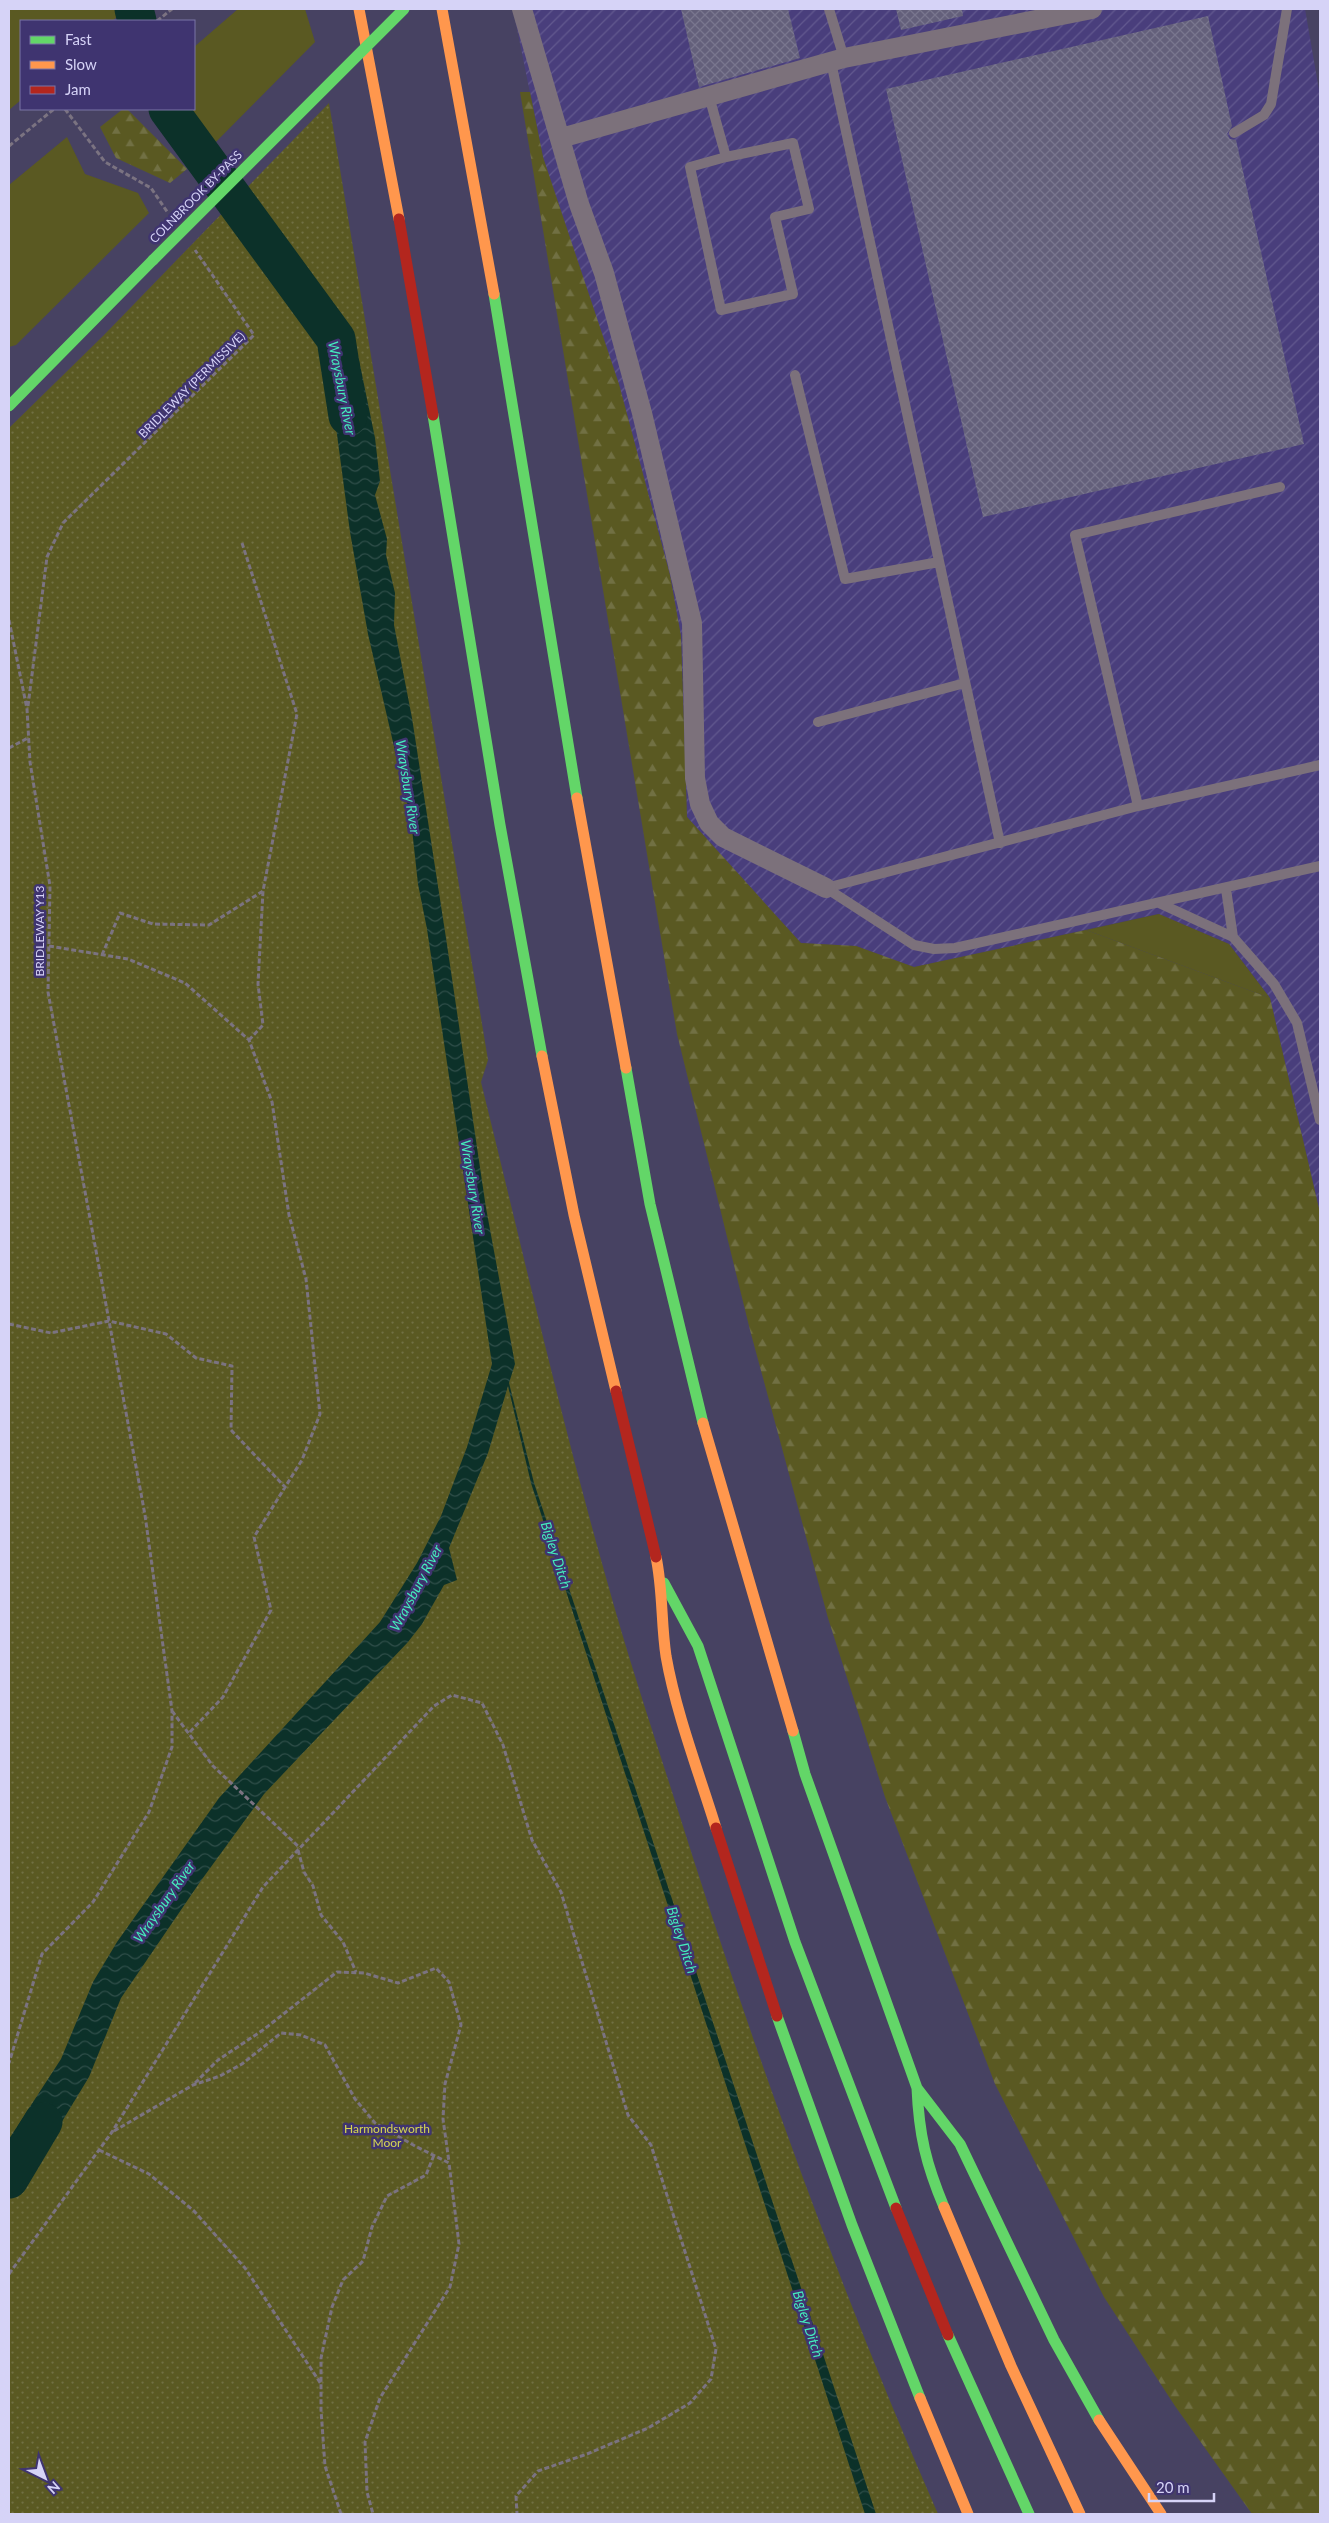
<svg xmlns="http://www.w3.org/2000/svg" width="1329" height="2523" font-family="Lato,sans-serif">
<defs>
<pattern id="industrial-furrows" width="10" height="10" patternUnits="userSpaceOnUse" patternTransform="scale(1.25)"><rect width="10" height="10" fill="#493e7c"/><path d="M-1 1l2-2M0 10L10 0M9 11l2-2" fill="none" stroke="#62598f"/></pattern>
<pattern id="forest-firs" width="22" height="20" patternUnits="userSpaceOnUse" patternTransform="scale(1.25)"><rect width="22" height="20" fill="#5a5922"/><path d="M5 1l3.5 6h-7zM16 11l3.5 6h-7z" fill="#717043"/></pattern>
<pattern id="park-dots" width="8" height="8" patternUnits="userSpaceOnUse" patternTransform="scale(1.25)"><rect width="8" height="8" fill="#5a5922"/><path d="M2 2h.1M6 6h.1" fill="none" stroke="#717043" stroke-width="1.8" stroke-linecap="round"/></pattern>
<pattern id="water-waves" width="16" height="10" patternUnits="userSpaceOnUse" patternTransform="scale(1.25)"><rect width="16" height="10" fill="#0c3129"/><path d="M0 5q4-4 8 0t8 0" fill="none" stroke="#2f4e49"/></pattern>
<pattern id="building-cross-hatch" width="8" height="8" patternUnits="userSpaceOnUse" patternTransform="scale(1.25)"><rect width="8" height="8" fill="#64607b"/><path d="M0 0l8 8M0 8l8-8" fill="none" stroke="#79768e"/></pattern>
</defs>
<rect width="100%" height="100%" fill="#474262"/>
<path fill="url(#industrial-furrows)" d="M513,9H1305L1320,96V1213L1270,998L1229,944L1158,914L914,967L856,946L800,943L687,817L681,636L543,157Z"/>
<path fill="#5a5922" d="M9,9H127L112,21H21V100L9,110Z
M238,9H305L315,42L207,151L187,131L180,109H194V47Z
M67,137L85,174L138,193L149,213L16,345L9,347V185Z
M1159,914L1229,944L1270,998L1086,930Z"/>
<path fill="url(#forest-firs)" d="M520,92H530L543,157L619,384L670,575L681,636L687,817L801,943L856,946L914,967L1086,930L1270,998L1320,1213V2514H1252L1175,2406L1104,2297L995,2084L885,1797L828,1618L750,1330L677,1034Z
M123,109H127L187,169L170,183L116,158L100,127Z"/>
<path fill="url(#park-dots)" d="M329,103L488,1060L481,1082C522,1248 560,1416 607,1581C627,1654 651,1726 674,1798C750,2040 836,2281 938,2514H9V428L104,335Z"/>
<path fill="url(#water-waves)" d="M359,360L375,438L380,481L375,495L387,539L386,555L395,593L394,625L412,718L446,938L486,1208L515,1364L509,1383L534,1483L876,2514H865L531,1483L508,1386L488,1453L449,1548L457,1580L444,1585L422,1624L408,1642L264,1794L200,1882L121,1998L89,2077L29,2176L9,2162V2139L61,2059L93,1982L117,1942L219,1798L380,1622L417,1563L441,1516L467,1447L492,1364L427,929L418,884L411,820L368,634L350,532L328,367Z"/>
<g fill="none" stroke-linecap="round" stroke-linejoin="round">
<path stroke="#0c3129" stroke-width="39" d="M134,9L137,21
M168,109L336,339L348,416
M9,2179L43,2122"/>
</g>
<path fill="url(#building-cross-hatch)" d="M681,9H788L800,58L699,87Z
M896,9H962L963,16L901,30Z
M1208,16L1232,126L1227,134L1230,139L1236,140L1304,444L983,517L886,89Z"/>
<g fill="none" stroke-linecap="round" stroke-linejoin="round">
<path stroke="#7b7381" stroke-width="3" stroke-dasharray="5 2.5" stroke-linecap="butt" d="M157,21L172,9
M65,109L105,162L151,188L168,213
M9,146L54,109
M242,543L297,714L263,891L258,984L263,1025L249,1040
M9,620L27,709L30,762L50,886L48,992L145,1515L172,1711V1747L149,1812L93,1902L42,1954L9,2063
M28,706L47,557L63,523L254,335L195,250
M9,748L28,738
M49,946L128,959L185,983L249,1040L272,1102L289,1215L306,1279L320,1414L302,1460L254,1537L271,1610L223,1697L188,1734
M102,955L120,913L153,924L209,925L263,891
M9,1324L51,1333L109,1321L166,1334L196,1358L232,1366L231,1430L285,1487
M172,1711L213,1766L300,1848
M298,1850L304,1872L313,1886L321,1915L343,1942L356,1972
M195,2083L218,2060L263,2030L337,1972L364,1973L398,1983L436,1968L449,1982L461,2025L445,2084L443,2119L449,2162
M114,2131L193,2085L220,2076L242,2064L281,2033L301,2035L325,2045L355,2099L375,2123L415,2146L449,2163L459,2244L450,2287L380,2398L365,2442L367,2492L373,2514
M99,2150L149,2174L194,2211L245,2268L321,2384
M9,2274L112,2132L263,1887L434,1706L452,1695L482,1703L503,1745L532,1840L561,1892L628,2115L651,2145L716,2349L711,2379L690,2403L648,2428L587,2454L538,2471L516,2496L517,2514
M341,2514L325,2466L321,2410V2358L332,2307L343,2280L363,2261L372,2227L387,2196L426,2175L434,2155"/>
<path stroke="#7c717b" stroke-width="10" d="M829,9L844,58
M831,62L1000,843
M709,96L726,157L690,167L721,310L793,294L775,217L809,209L793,143L726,157
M1234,133L1264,115L1271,104L1287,9
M795,375L845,579L939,562
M818,722L965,683
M1138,806L1320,765
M826,888L1138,806L1075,535L1280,487
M826,888L914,945L934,949L955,948L1320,866
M1226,889L1233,937
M1159,903L1233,937L1274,984L1297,1023L1320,1120"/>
<path stroke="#7c717b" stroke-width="20" d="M522,9L579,204L604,273L642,413L692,623L695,778L700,804L709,823L723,837L826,888
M561,138L844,58L1092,9"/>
<path stroke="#63d668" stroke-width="11" d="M494,294L577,798
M9,406L153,260
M433,415L500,825L542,1056
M626,1068L650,1204L703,1423
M664,1583L698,1646L795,1942L896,2208
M793,1731L805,1774L917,2088C919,2135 926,2164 944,2207
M777,2016L852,2225L920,2398
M917,2088L960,2144L1054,2340L1099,2420
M948,2335L1029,2514"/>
<path stroke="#ff974d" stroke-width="11" d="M359,9L399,219
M442,9L494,294
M577,798L626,1068
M542,1056L574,1215L616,1391
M703,1423L793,1731
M656,1557C663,1590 661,1623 666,1656C676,1713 699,1773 716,1828
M944,2207L1011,2366L1080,2514
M920,2398L968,2514
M1099,2420L1161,2514"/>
<path stroke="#b3261e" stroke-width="11" d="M399,219L433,415
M616,1391L656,1557
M716,1828L777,2016
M896,2208L948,2335"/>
<path stroke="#63d668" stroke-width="11" d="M153,260L404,9"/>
</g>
<g text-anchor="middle" stroke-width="5" stroke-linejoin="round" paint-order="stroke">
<g font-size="12" fill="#d6d3f7" stroke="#3f3470">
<text transform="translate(196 197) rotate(-45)" y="4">COLNBROOK BY-PASS</text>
<text transform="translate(192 385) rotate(-45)" y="4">BRIDLEWAY (PERMISSIVE)</text>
<text transform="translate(40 931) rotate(-90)" y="4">BRIDLEWAY Y13</text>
</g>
<g font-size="12" fill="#d7d752" stroke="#3f3470">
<text x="387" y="2133">Harmondsworth<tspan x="387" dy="14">Moor</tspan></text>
</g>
<g font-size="14" font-style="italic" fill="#44edbc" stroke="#3f3470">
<text transform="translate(342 388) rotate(79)" y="5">Wraysbury River</text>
<text transform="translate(408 787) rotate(81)" y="5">Wraysbury River</text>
<text transform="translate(473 1187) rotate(81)" y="5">Wraysbury River</text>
<text transform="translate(556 1555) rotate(72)" y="5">Bigley Ditch</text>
<text transform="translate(416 1588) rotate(-62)" y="5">Wraysbury River</text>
<text transform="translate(164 1902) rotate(-55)" y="5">Wraysbury River</text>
<text transform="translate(682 1940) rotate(72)" y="5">Bigley Ditch</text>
<text transform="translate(808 2324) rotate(72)" y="5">Bigley Ditch</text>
</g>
</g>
<rect width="1329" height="2523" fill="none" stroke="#d6d3f7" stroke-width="20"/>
<rect x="20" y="20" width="175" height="90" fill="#3f3470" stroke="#7b74a6"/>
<rect x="30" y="36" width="25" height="8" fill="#63d668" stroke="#7b74a6"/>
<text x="65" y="45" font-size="15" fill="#d6d3f7">Fast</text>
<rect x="30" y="61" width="25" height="8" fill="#ff974d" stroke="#7b74a6"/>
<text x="65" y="70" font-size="15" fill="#d6d3f7">Slow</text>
<rect x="30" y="86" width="25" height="8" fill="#b3261e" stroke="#7b74a6"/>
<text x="65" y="95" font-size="15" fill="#d6d3f7">Jam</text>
<g transform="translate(45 2478) rotate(138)" stroke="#3f3470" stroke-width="4" paint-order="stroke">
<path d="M0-4L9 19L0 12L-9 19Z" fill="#d6d3f7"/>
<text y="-8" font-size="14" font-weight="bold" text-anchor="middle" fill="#d6d3f7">N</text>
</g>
<path d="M1149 2493v8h65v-8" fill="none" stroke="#d6d3f7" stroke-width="2.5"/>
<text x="1156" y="2493" font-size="15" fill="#d6d3f7" stroke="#3f3470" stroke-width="4" paint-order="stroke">20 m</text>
</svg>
